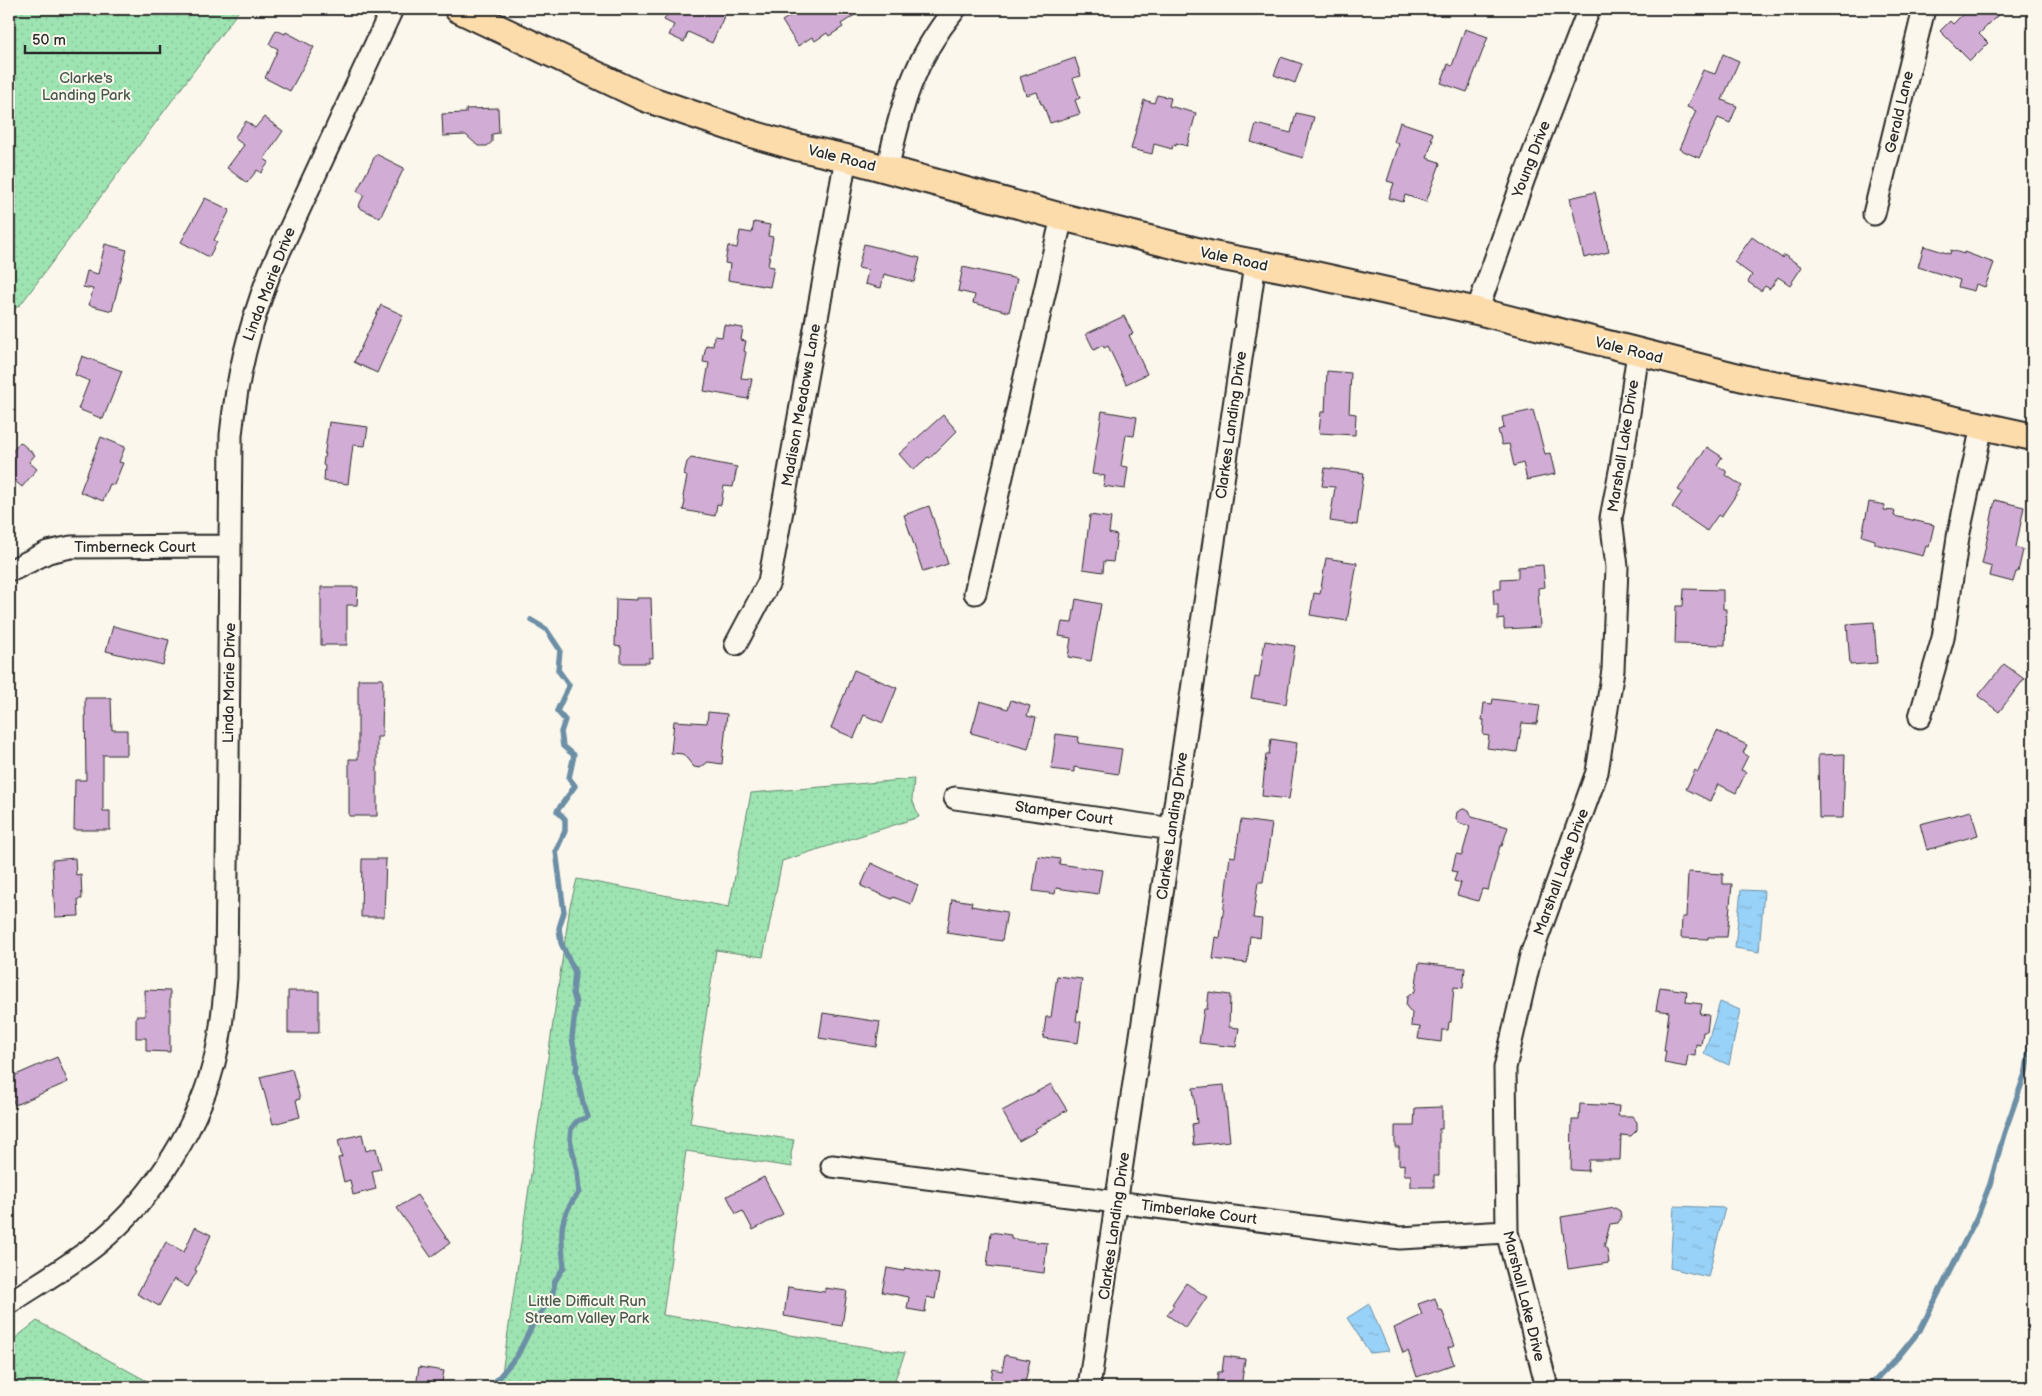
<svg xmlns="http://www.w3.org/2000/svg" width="2042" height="1396" font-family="'Balsamiq Sans',sans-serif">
<defs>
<pattern id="park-dots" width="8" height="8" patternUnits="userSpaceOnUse" patternTransform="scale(1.25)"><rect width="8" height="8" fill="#9ee4b2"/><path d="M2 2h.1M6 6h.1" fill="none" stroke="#88c499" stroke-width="1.8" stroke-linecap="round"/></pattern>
<pattern id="water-ripples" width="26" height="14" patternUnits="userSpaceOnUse" patternTransform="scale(1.25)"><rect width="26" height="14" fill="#98d2f8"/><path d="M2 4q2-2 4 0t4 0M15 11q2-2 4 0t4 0" fill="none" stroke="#83b4d5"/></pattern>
</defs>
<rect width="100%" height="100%" fill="#fbf7ec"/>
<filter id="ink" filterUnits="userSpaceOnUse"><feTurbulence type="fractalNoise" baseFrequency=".02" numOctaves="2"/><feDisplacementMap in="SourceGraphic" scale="10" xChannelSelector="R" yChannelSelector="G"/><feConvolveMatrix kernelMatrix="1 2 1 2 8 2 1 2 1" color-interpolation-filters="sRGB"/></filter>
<g filter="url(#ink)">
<path fill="url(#park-dots)" stroke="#64886e" d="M9,9H240L21,304L9,313Z
M914,779L912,799L919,817L782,861L763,957L716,950L690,1123L794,1140L791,1154L792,1167L686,1151L663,1315L905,1353L892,1387H500L570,906L577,879L729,907L751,793Z
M37,1321L158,1387H9V1343Z"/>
<path fill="url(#water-ripples)" stroke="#6c8fa6" d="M1741,890L1764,891L1759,952L1735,948Z
M1720,1002L1740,1010L1729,1065L1704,1054Z
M1674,1206L1725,1208L1708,1277L1670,1268Z
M1369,1304L1389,1351L1370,1353L1347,1318Z"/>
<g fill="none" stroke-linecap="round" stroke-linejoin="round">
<path stroke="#6c8fa6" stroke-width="5.5" d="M498,1387L494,1383L517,1356L534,1322L552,1297L555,1281L564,1267C561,1234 557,1220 579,1192L577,1171L570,1139L571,1129L577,1121L588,1117L583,1103L576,1071L577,1064L572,1038L576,1003L573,993L575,972L561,943L559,928L564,912L556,851L565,831V819L557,811L575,786L569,778L574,755L563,746L561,732L565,720L557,711L569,685L558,670L560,650L546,629L531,620
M1869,1387L1899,1356L1920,1330L1978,1215L1990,1184L2004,1134L2026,1071L2033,1024"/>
</g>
<path fill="#d1acd5" stroke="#2b2b2b" d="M670,9H719L726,12L712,43L688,32L684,42L669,35L674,25L664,20Z
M801,9H864L841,24L843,27L829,36L827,33L815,41L812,37L798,46L782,21Z
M1968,9H2004L1979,34L1988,43L1970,61L1940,31L1950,21L1953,24Z
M1465,29L1488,37L1467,92L1441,83L1448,64L1452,66Z
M276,30L285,34L286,32L314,47L290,91L265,78L278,49L269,44Z
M1723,54L1739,61L1722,100L1737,106L1730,123L1718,118L1699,158L1679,149L1696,111L1687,107L1703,70L1715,74Z
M1281,57L1302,64L1295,83L1274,75Z
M1075,58L1081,76L1073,78L1080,98L1075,100L1080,114L1050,123L1043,104H1041L1037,92L1026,95L1020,77Z
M1157,95L1171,98L1169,106L1196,113L1187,146L1176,143V146L1173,145L1172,149L1154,144L1152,154L1131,149L1144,100L1154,103Z
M498,108L499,133L492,134V142L487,146H478L466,135L443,136L442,114L466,113V109Z
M1296,113L1314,117L1303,158L1251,142L1256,124L1291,133Z
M264,117L283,131L264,159L269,162L261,173L257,170L247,183L227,168L244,145L234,138L246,121L255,128Z
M1400,122L1433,133L1431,139H1433L1427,158L1439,162L1440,164L1426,202L1405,195L1403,202L1389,198L1394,183L1387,181L1399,144L1394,142Z
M376,154L404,168L380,218L358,207L364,195L357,191Z
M1595,192L1609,252L1584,258L1570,198Z
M205,198L230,210L214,240L217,242L209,257L181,242Z
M754,222L770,225L768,236L773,237L768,266L774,267L770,287L728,280L730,264L725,263L728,246L737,248L740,231L752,233Z
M1752,237L1782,258L1784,255L1802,267L1790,285L1778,277L1770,289L1765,286L1761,291L1748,282L1752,275L1734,262Z
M105,244L127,250L112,311L89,305L93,289L83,287L87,271L98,274Z
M864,244L920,258L914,282L884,274L881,288L865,284L868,270L858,268Z
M1924,246L1950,254L1951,250L1964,254V252L1994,263L1985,287L1976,284L1974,291L1958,287L1960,280L1918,267Z
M963,267L1017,279L1009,312L973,303L975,295L958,291Z
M381,305L403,315L377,373L354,362Z
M1124,316L1133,334L1129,335L1147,374L1126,384L1108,346L1104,348L1103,345L1094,350L1086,334Z
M724,325L743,328L741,340L746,341L744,351L746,352L741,378L752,379L748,399L704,391L709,363L703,362L706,345L713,346L714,336L722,337Z
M82,356L122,371L103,419L78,409L89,381L75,375Z
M1327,371L1351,373L1349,413L1356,414L1355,435L1319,433L1321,412H1325Z
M1533,410L1545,454L1550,453L1555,474L1527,480L1523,463L1514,466L1509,444L1502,445L1498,430L1504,428L1502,417Z
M1102,411L1137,417L1134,436L1126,435L1121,466L1128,467L1125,489L1103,486L1105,476L1092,474Z
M943,415L957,431L930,458L928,457L913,470L899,454Z
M329,422L368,427L365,446L353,445L348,484L324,481L325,466L323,465Z
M101,437L125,447L119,462L123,463L114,485L110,484L103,501L80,492Z
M20,442L35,455L29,462L37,469L22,487L9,476V456Z
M1707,447L1722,457L1717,465L1726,471V475L1742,486L1721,517L1718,515L1707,531L1672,507L1682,492L1678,490L1699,457L1700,458Z
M691,458L737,467L733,487L724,486L721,505L717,504L715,516L683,510L685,502L683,496L687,477L684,474L687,462Z
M1325,468L1364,473L1357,525L1330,521L1335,487L1322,486Z
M1995,500L2024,507L2016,547L2023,550L2018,572H2016L2013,582L1990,576L1992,567L1982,564Z
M1869,502L1885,505L1884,510L1895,511L1894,516L1934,525L1929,547L1926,546L1923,556L1875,544V540L1862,536Z
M929,506L948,564L923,572L904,515Z
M1090,515L1111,518L1109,533L1117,535L1113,562L1104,561L1103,572L1083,569Z
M1326,558L1357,563L1347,621L1310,615L1314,593L1320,594Z
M1543,565L1545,587L1538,588L1540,627L1504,629V619L1498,620V605H1494L1493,589H1501V579L1518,578V567Z
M321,587H358L357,605H347V645H321Z
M1684,589L1723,590V609H1726L1725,645L1675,644L1676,606H1683Z
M637,598H651L653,658H649V663H621V647L615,646L616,599L637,600Z
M1076,599L1101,604L1091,661L1068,657L1071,638L1059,636L1062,622L1072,623Z
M1874,622L1877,663L1850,665L1847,624Z
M113,626L169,640L163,665L106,651Z
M1265,641L1295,646L1286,704L1251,698L1255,677L1259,678Z
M2004,664L2024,679L1999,712L1978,696Z
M854,670L897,688L883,723L864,715L854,738L831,728Z
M358,679H383L382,737H377V816H349V759H358Z
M85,698H111L112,730H127V755H103V811H110V830H74L75,780H86Z
M1493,699L1540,705L1537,724L1522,723L1517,752L1487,748L1489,736L1483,735L1484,720H1482L1484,703L1492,704Z
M1011,700L1030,706L1027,716L1036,718L1028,749L971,733L980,701L1008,709Z
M708,712L727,714L722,764L708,762L700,768L694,767L683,754L671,753L674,721L707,723Z
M1717,731L1747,745L1743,753L1748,756L1741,770L1746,772L1736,793L1718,784L1710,801L1686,789L1695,770L1698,772Z
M1056,734L1079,737L1078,743L1122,749L1118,774L1074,767V772L1051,769Z
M1271,739L1297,743L1289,799L1262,796L1266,754H1269Z
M1845,754L1843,818H1819L1818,755Z
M1463,809L1469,810L1472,817L1508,827L1502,846H1500L1488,890L1482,889L1478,901L1457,895L1461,883L1454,881L1457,872L1452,871L1456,854L1462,855L1470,826L1459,823L1456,818L1457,812Z
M1971,811L1978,835L1927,850L1920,824Z
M1241,820L1272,824L1263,882H1258L1253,918L1262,919L1260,938L1250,936L1247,963L1213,959L1216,937L1220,938L1230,856L1235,857Z
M1038,856L1060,859L1059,864L1102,870L1098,894L1056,888L1055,894L1033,891Z
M75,858L76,875L81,874L82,899H78L79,916L55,917L52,860Z
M362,859H386L384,917H361Z
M871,863L918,885L911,904L893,897L892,899L861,886Z
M1688,872L1723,874V884H1732L1727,937H1708V939L1681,938L1682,917H1686Z
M952,899L972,902L971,906L1007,912L1002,941L947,933Z
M1419,963L1465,968L1463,988L1454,987L1451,1022H1449L1448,1030H1442L1441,1042L1418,1039L1420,1027L1411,1026L1412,1013L1406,1006L1407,997L1415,991Z
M1057,976L1082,979L1076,1021L1081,1022L1078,1043L1043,1038L1046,1017H1051Z
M1660,987L1687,991L1686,1002L1702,1004L1700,1014L1709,1015L1707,1032H1703L1701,1045L1696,1044L1695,1056L1688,1055L1686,1067L1664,1063L1666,1051H1664L1669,1012L1656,1010Z
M145,990L170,991V1052L146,1051V1038H136V1016H145Z
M288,991H319V1033H288Z
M1209,992L1230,995L1229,1027L1239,1028L1236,1047L1199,1043L1204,1009H1207Z
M823,1013L880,1022L876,1047L819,1038Z
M57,1057L68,1082L15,1105L9,1091V1078Z
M292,1069L300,1099L296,1100L300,1117L273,1124L260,1077Z
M1051,1084L1067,1110L1035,1129L1037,1131L1019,1141L1002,1111Z
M1224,1085L1230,1141L1194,1145L1192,1124L1197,1123L1193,1088Z
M1580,1104L1619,1106L1618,1116H1632L1637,1122V1130L1631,1136L1621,1135L1620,1160H1589L1588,1171L1571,1170L1572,1120H1579Z
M1442,1107V1129H1439V1175H1434V1187H1411V1175H1404V1164L1399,1165V1147H1395V1126H1414L1415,1108Z
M362,1134L366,1151L376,1148L381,1169L372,1171L376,1189L353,1195L350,1180L344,1182L338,1158L342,1157L338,1140Z
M764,1177L783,1214L753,1230L743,1211L736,1214L727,1196Z
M417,1195L450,1243L431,1257L397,1208Z
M1615,1208L1620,1211L1621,1218L1618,1223L1610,1224L1604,1247L1607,1249L1609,1263L1568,1269L1561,1217Z
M195,1227L211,1235L195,1270L197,1271L188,1287L174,1279L159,1306L137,1294L166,1242L184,1252Z
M991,1232L1011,1235V1239L1047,1243L1044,1273L987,1266Z
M887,1268L904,1271L905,1268L939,1274L935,1299L927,1297L925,1312L907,1309L909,1297L882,1292Z
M1186,1283L1207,1297L1186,1328L1167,1315L1174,1305L1172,1304Z
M788,1287L825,1292V1288L847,1291L842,1326L784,1316Z
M1435,1298L1439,1310H1442L1455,1346L1448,1348L1454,1364L1417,1377L1408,1351L1403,1353L1394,1328L1422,1315L1418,1304Z
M1005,1355L1030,1360L1024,1387H1005L990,1384L993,1369L1002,1371Z
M1224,1356L1245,1359L1241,1387H1216L1218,1372H1222Z
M419,1367L444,1371L441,1387H416Z"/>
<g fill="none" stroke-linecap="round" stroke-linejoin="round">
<g stroke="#2b2b2b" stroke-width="25">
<path id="minor" d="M887,170C901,107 913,60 955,9
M1874,214L1924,9
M1477,311L1524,178L1589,9
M14,569L48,552L71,547L229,546
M975,593L1062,217
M736,644L769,582L846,158
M1920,717L1943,638L1958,537L1982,426
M955,798L1172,829
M832,1166L1400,1238L1507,1232
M9,1303C38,1284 70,1266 97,1244C155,1197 202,1122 217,1050C222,1026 224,1002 226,978L231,435C237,376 249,328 270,272L392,9
M1089,1387L1255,264
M1547,1387L1507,1232L1505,1068L1531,955L1597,772L1613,670L1617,567L1611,518L1621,466L1638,353"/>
</g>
<g stroke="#2b2b2b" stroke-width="30">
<path id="major" d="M458,9L645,98L748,133L797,147L846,158L1062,217L1213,255L1301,272L1477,311L1751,380L1887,405L2033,437"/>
</g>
<use href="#minor" stroke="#fbf7ec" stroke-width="21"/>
<use href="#major" stroke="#fddcac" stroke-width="26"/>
</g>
</g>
<g text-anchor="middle" stroke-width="4" stroke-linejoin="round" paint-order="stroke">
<g font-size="15" fill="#48594d" stroke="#fbf7ec">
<text x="86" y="83">Clarke's<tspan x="86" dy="17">Landing Park</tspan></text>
<text x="587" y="1306">Little Difficult Run<tspan x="587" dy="17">Stream Valley Park</tspan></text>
</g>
<g font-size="15" fill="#2b2b2b" stroke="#fbf7ec">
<text transform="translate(1899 112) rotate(-77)" y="5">Gerald Lane</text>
<text transform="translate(842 158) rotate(14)" y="5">Vale Road</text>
<text transform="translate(1531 159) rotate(-69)" y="5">Young Drive</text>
<text transform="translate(1234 259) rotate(12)" y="5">Vale Road</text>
<text transform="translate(269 284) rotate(-69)" y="5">Linda Marie Drive</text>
<text transform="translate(1629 350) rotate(14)" y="5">Vale Road</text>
<text transform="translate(801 405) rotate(-80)" y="5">Madison Meadows Lane</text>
<text transform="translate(1231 425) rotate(-82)" y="5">Clarkes Landing Drive</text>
<text transform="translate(1623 446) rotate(-81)" y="5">Marshall Lake Drive</text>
<text x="135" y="552">Timberneck Court</text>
<text transform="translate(229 683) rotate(-89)" y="5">Linda Marie Drive</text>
<text transform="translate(1064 813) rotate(8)" y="5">Stamper Court</text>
<text transform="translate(1172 826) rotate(-82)" y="5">Clarkes Landing Drive</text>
<text transform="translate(1561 872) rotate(-70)" y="5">Marshall Lake Drive</text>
<text transform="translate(1199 1212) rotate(7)" y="5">Timberlake Court</text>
<text transform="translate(1114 1226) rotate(-82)" y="5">Clarkes Landing Drive</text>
<text transform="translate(1524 1296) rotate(76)" y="5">Marshall Lake Drive</text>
</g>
</g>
<rect width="2042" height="1396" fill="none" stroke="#fbf7ec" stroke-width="30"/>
<rect x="15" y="15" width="2012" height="1366" fill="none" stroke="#2b2b2b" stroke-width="2" filter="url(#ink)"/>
<path d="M25 45v8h135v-8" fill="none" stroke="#2b2b2b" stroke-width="2.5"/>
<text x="32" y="45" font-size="15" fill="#2b2b2b" stroke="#fbf7ec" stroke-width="4" paint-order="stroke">50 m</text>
</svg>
